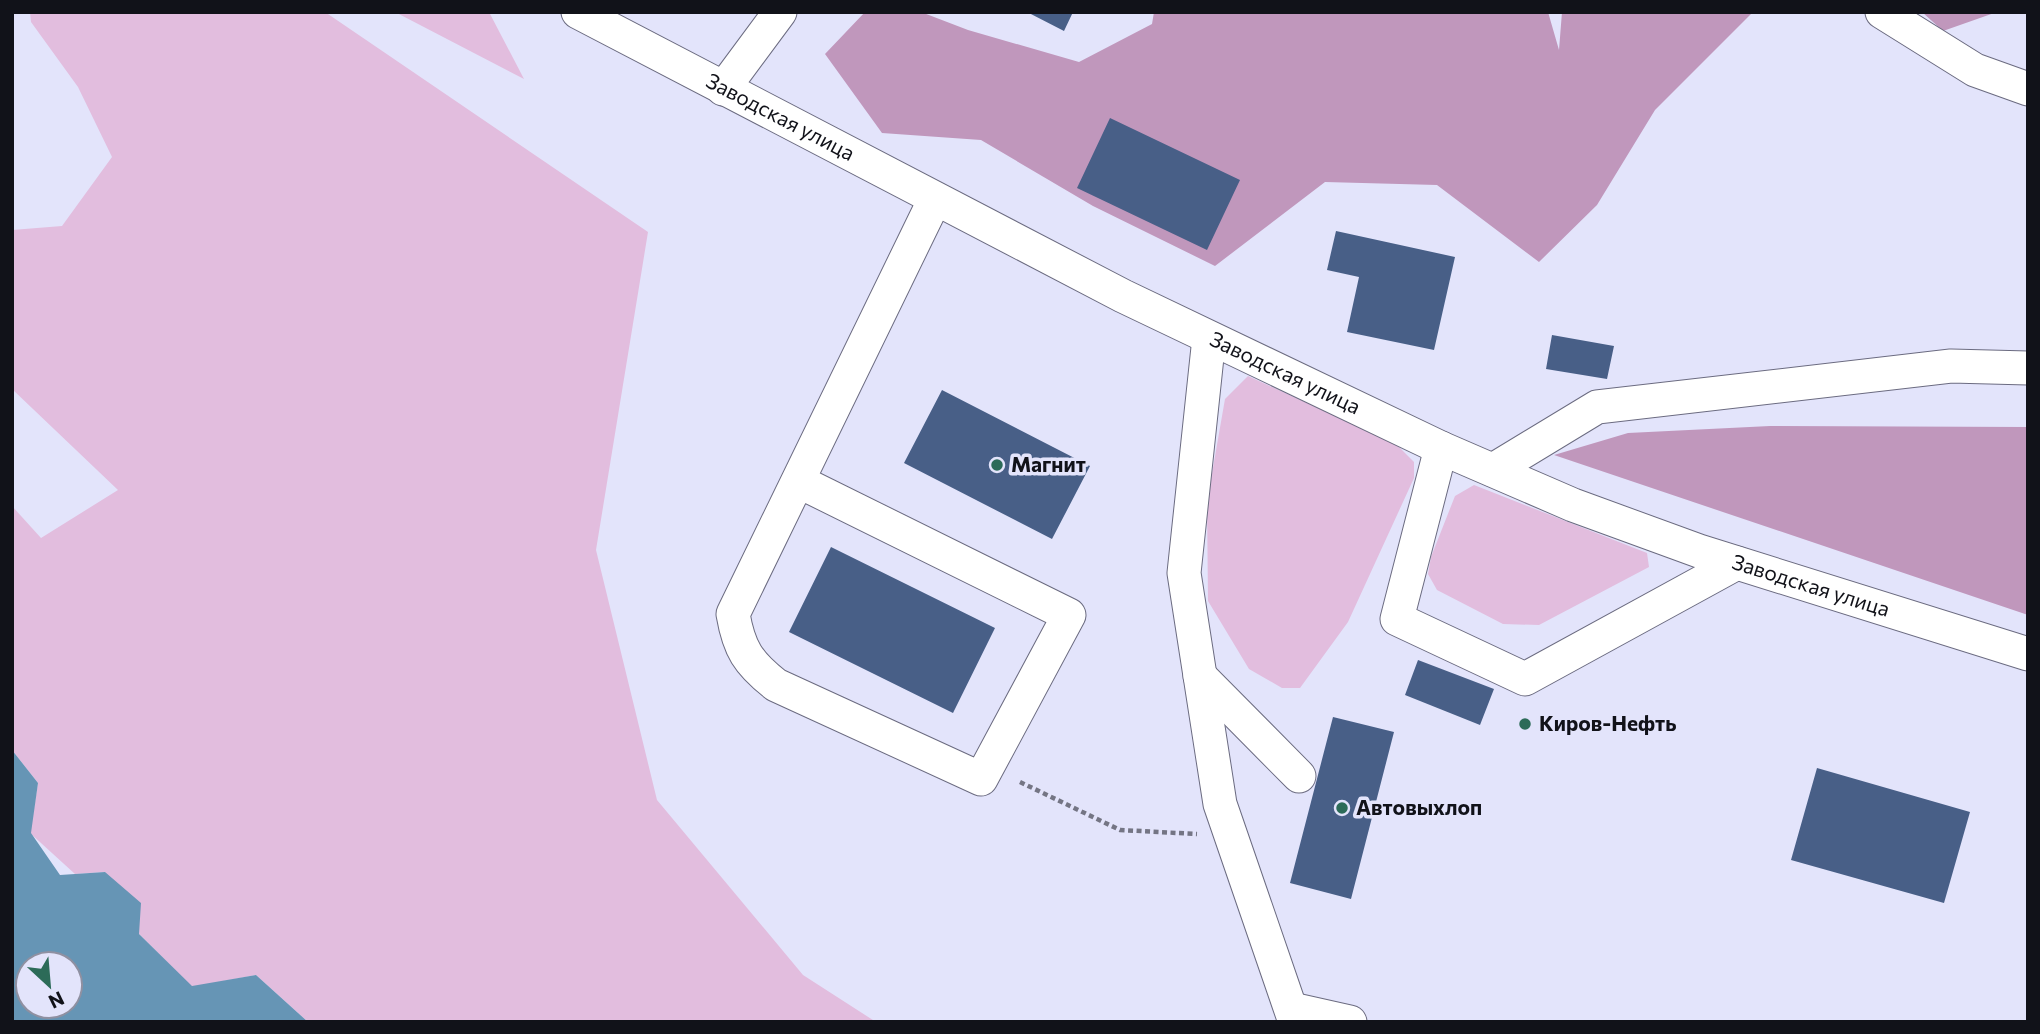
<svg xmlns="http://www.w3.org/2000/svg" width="2040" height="1034" font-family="Commissioner,sans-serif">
<rect width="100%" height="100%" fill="#e3e4fb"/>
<path fill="#e2bdde" d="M30,12H325L648,232L596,550L657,800L803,975L876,1022H308L256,975L192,987L139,934L105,872L75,874L30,833L38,783L12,750V506L41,538L118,490L12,389V230L62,226L112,157L78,87L31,22Z
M395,12H489L524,79Z
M1248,376L1396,444L1414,462V478L1348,622L1300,688H1282L1249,669L1208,601L1207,502L1225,399Z
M1474,485L1647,553L1649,567L1539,625L1503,624L1437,590L1428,574L1431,557L1455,496Z"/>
<path fill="#c097bc" d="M865,12H921L968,30L1079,62L1152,24L1154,12H1548L1559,50L1562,12H1753L1655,110L1597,205L1539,262L1437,185L1325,182L1215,266L1093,206L981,140L882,133L825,54Z
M1922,12H1997L1943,31Z
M1770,426L2028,427V615L1554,455L1628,433Z"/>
<path fill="#6695b5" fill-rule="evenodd" d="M12,750L38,783L31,833L60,875L105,872L141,903L139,934L192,986L256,975L308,1022H12ZM28,964H70V1006H28Z"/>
<path fill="#485f87" d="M1027,12H1073L1064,31Z
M1110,118L1240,180L1207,250L1077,188Z
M1336,231L1455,257L1434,350L1347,332L1359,277L1327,270Z
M1552,335L1614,346L1607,379L1546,369Z
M942,390L1090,466L1052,539L904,463Z
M831,547L995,628L953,713L789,632Z
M1418,660L1494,689L1480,725L1405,695Z
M1333,717L1394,732L1351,899L1290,883Z
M1817,768L1970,812L1944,903L1791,860Z"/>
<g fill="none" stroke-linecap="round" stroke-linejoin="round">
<g stroke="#6b6b80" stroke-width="35">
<g id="minor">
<path id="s1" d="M578,12L1123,296L1441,448L1573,505L1699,551L2028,654"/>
<path d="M1882,12L1975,70L2028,89"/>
<path d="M723,89L780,12"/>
<path d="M1209,338L1184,573L1220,804L1295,1022"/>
<path d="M1441,448L1397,619L1525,679L1737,563"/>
<path d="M1493,470L1597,407L1951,366L2028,368"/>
<path d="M798,481L1069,615L981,779L776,685C748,663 739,649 733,614L935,199"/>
<path d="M1200,676L1299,776"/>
<path d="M1292,1009L1350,1022"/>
</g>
</g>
<path stroke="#747584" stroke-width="4.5" stroke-dasharray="5 3.5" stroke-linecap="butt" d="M1020,782L1120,830L1197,834"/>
<use href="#minor" stroke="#fff" stroke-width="33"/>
</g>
<g fill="#2c6b58" stroke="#e3e4fb" stroke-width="2.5">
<circle cx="997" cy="465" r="7"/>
<circle cx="1525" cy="724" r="7"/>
<circle cx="1342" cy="808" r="7"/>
</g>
<g text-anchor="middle" stroke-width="7" stroke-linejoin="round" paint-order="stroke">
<g font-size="21" fill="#111219" stroke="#e3e4fb">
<text dy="7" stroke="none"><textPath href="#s1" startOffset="228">Заводская улица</textPath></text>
<text dy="7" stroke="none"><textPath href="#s1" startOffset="794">Заводская улица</textPath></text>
<text dy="7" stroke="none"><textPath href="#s1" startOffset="1362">Заводская улица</textPath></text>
</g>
<g font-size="21" font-weight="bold" fill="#111219" stroke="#e3e4fb" text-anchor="start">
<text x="1011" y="472">Магнит</text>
<text x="1539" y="731">Киров-Нефть</text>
<text x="1356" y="815">Автовыхлоп</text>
</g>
</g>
<rect width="2040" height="1034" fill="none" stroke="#111219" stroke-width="28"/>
<g transform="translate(49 985) rotate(154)"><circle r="33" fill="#e3e4fb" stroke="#8f90a1" stroke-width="2"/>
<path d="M0-5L12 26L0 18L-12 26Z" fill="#2c6b58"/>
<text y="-10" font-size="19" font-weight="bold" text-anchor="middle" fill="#111219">N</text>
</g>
</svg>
